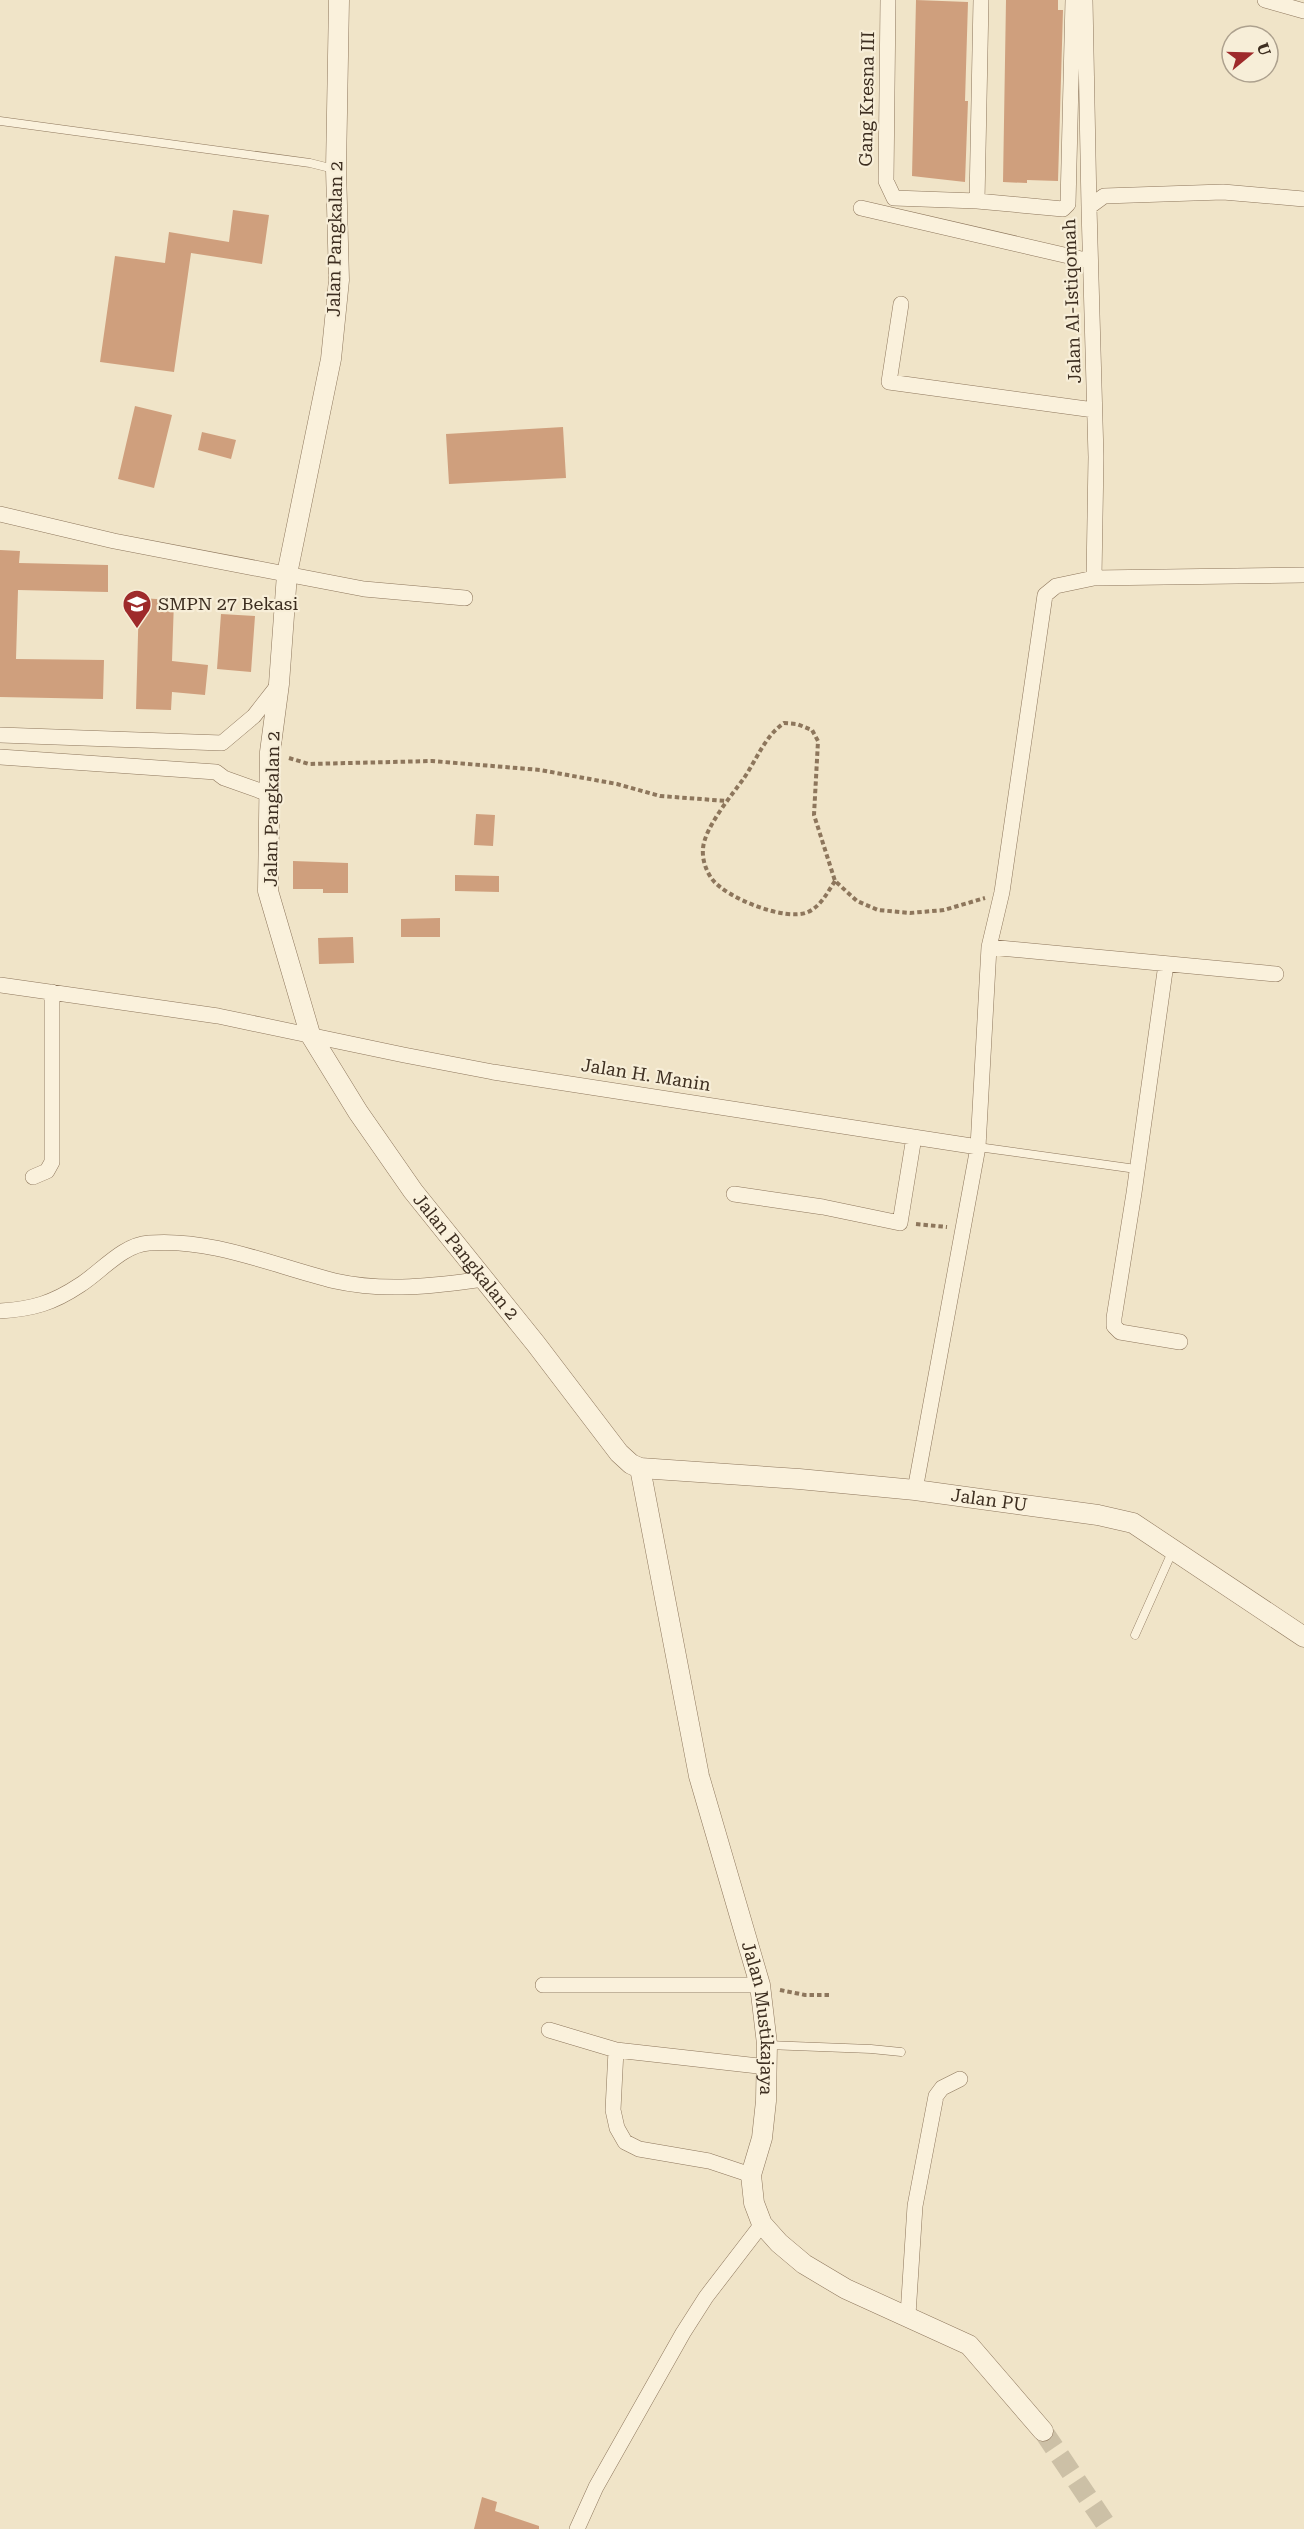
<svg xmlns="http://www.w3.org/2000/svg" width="1304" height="2529" font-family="'Roboto Serif',serif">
<rect width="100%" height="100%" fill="#f0e4c8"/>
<path fill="#cf9f7d" d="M916,0L968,2L965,101H968L965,182L912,176Z
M1006,0H1058V10H1063L1058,181L1027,180V183L1003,182Z
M233,210L269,215L262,264L191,253L174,372L100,362L115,256L165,263L169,232L229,242Z
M135,406L172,415L154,488L118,479Z
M563,427L566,478L449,484L446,434Z
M202,432L236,440L231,459L198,450Z
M0,550L20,551L19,563L108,565V592L18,590L16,659L104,660L103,699L0,697Z
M139,598L174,600L172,661L208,665L205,695L172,692L171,710L136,709Z
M221,614L255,616L251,672L217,669Z
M476,814L495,815L493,846L474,845Z
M293,861L348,863V893H323V889H293Z
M455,875L499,876V892L455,891Z
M440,918V937H401V919Z
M353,937L354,963L319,964L318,938Z
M482,2497L497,2502L495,2511L539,2526V2529H474Z"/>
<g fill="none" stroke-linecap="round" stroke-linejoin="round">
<path stroke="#ccc0a6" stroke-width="20" stroke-dasharray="20 10" stroke-linecap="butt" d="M1043,2431L1109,2529"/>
<g stroke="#8d765c" stroke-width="9">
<path id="service" d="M0,121L310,163L334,169
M978,1147L1129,1168
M1135,1635L1173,1550
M767,2045L871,2049L901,2052"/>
</g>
<g stroke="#8d765c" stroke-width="16">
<path id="minor" d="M888,0L886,181L894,198L977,201L1063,209L1068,204L1073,0
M1085,0L1089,207
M1265,0L1304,11
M977,201L981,0
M861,208L1090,261
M901,304L889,382L1094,410
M0,514L114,541L364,589L465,598
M1094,578L1096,457L1089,207L1104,196L1223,192L1304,199
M0,735L222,743L254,716L279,684
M0,757L216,772L224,778L269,794
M989,947L1276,974
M1166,964L1134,1193L1114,1318V1326L1120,1332L1180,1342
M0,985L218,1016L404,1055L493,1072L978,1147
M33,1177L47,1171L52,1162V992
M734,1194L823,1207L900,1223L914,1137
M0,1311C33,1309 53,1303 80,1285C102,1271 122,1245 149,1243C213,1238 274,1266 335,1281C384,1292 435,1286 484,1279
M915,1490L978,1147L989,947L1002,892L1045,595L1056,586L1094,578L1304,575
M543,1985H760
M549,2030L616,2050L767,2067
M616,2050L613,2110L617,2128L625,2142L639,2149L709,2161L751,2175
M908,2315L915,2206L936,2096L942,2088L960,2079
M577,2529L596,2487L683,2333L706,2297L762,2224"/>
</g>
<g stroke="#8d765c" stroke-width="21">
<g id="tertiary">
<path id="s1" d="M339,0L336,169L339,280L331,359L287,574L279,684L270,752L268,891L310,1034L358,1112L413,1191L536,1344L619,1453L631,1464L640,1468L799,1479L915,1490L1098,1515L1133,1523L1304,1637"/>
<path id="s2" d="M640,1468L699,1776L760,1985L767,2044L766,2101L762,2138L751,2175L754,2203L762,2224L779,2243L804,2264L846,2289L969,2345L1043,2431"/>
</g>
</g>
<path stroke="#8d765c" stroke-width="4" stroke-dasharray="4.5 3" stroke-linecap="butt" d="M289,758L309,764L432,761L540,770L617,784L660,796L727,801
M835,881C827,893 821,906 808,912C786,922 726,898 712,879C706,871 702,859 703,849C704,828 732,795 744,778C757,759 765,736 784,723L797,724L812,730L818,741L814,815L835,881L857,901L878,910L910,913L944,910L985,898
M916,1224L947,1227
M780,1990L805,1995H829"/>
<use href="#service" stroke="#faf1dc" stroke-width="8"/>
<use href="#minor" stroke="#faf1dc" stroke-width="15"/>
<use href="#tertiary" stroke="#faf1dc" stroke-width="20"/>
</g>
<defs>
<g id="school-pin" transform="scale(1.5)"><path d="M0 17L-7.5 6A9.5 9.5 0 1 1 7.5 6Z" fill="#9e2a2b" stroke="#f7eed8"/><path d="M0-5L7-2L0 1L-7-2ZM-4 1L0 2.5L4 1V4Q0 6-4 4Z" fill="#fff"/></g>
</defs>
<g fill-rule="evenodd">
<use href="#school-pin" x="137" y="604"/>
</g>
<g text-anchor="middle" stroke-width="4.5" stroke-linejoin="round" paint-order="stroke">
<g font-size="18" fill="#3d2e20" stroke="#f7eed8">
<text transform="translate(867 99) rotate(-89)" y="6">Gang Kresna III</text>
<text transform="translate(335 239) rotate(-89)" y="6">Jalan Pangkalan 2</text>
<text transform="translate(1072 301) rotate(-92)" y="6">Jalan Al-Istiqomah</text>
<text transform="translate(272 809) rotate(-89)" y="6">Jalan Pangkalan 2</text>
<text transform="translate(646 1075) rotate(9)" y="6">Jalan H. Manin</text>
<text dy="6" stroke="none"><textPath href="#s1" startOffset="1318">Jalan Pangkalan 2</textPath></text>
<text dy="6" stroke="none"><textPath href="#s1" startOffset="1944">Jalan PU</textPath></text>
<text dy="6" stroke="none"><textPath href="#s2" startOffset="564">Jalan Mustikajaya</textPath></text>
</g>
<g font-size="18" fill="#3d2e20" stroke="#f7eed8" text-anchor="start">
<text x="158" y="610">SMPN 27 Bekasi</text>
</g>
</g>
<g transform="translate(1250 54) rotate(71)"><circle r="28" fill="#f7eed8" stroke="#ada18e" stroke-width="1.5"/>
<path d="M0-4.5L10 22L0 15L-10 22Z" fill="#9e2a2b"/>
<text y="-9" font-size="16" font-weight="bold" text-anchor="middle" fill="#3d2e20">U</text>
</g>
</svg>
